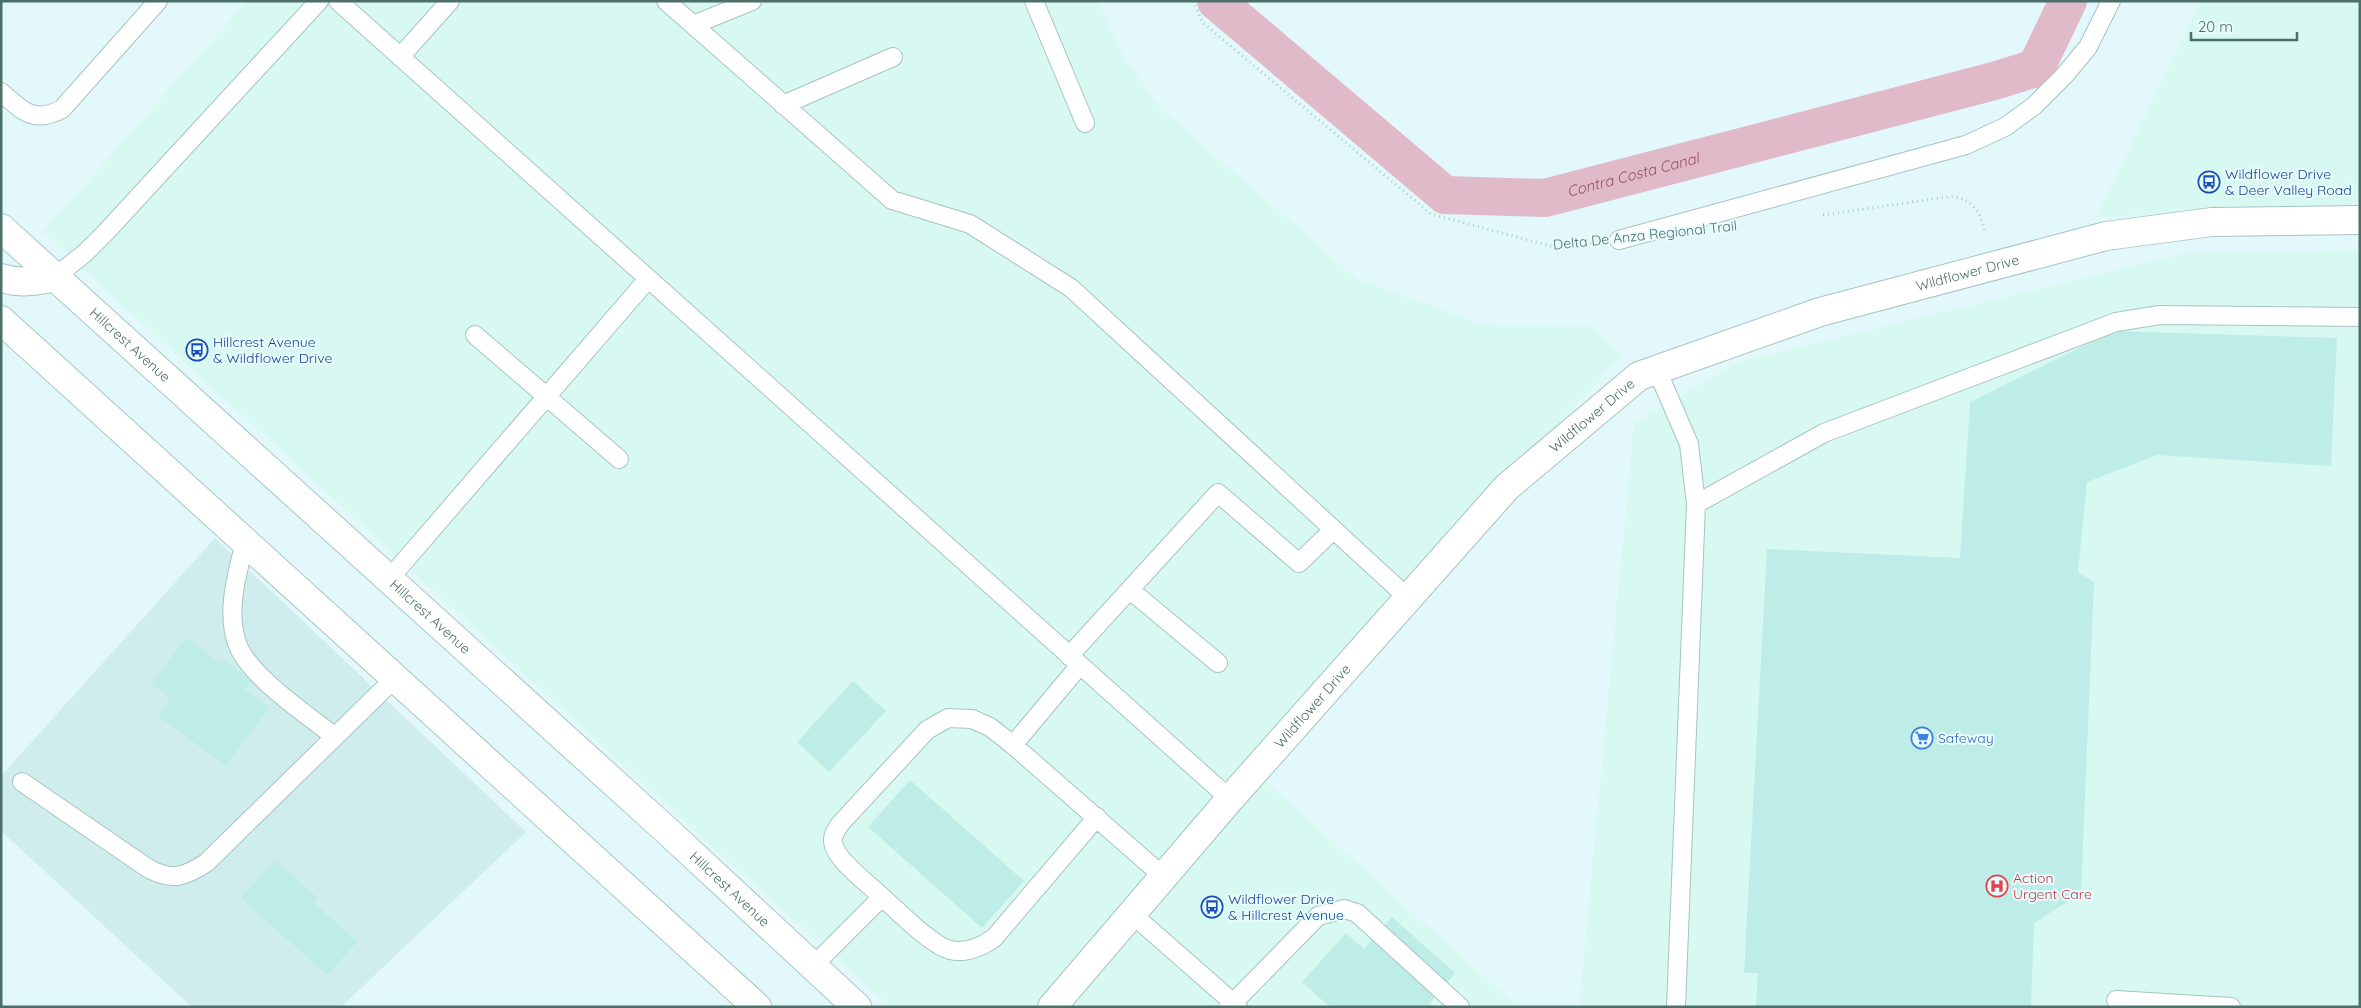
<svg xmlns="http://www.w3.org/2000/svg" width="2361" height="1008" font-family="Quicksand,sans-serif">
<rect width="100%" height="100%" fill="#e3f8fa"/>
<path fill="#d0edee" d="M215,538L526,832L341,1007H192L1,831V776Z"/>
<path fill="#d8f9f1" d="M247,1H1098L1121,52L1159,107L1357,279L1483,325L1594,327L1622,356L1386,607L1246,764L1518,1007H891L707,842L43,232Z
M2201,1H2360V207L2096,217Z
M2360,250V1007H1579L1634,423L1738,362L2186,253Z"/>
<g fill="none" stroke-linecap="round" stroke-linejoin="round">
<path stroke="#e1bac9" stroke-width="38" id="s1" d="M1216,1L1445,195L1545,198L1994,81L2036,68L2068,1"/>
</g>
<path fill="#bdede6" d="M2113,331L2337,338L2331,466L2157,455L2087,482L2078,572L2094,582L2081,893L2034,923L2031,1007H1756L1758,973H1744L1767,549L1960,558L1970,402Z
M186,638L221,663L224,660L251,681L245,690L269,708L226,766L158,716L170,698L151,684Z
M853,681L886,711L829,772L797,742Z
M910,780L1024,881L982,928L868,827Z
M275,860L318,898L314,903L357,942L327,975L241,898Z
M1392,917L1455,973L1430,1003L1434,1007H1330L1302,982L1346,933L1364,949Z"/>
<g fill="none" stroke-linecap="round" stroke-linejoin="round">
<g stroke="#a6c4c2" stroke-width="20">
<path id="lane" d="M338,1L1230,799
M666,1L892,200L970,224L1071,288L1408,598
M1034,1L1085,123
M693,25L752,1
M400,57L450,1
M1,92C22,111 34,124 62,109L158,1
M783,105L893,57
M1619,240L1966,145L2005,127L2034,106L2064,76L2088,47L2111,1
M55,277L85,253L106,232L319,1
M475,335L619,459
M1657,370L1689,444L1696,504L1676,1007
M1696,504L1824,433L2116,322L2160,315L2360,317
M245,542C237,574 226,611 237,643C248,676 308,715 335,737
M389,579L648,279
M1130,590L1218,663
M1069,656L1218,493L1299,563L1333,530
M1013,745L1080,665
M22,782L149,869C173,881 184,877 206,863L395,678
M882,897C898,911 931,945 950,950C966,954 981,947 994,938L1097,817
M1132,914L1238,1007
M813,966L882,897C869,884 835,860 833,842C832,835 837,829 840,824L927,730L948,718L972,719L990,727L1013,745L1164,877
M2116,1000L2231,1007
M1229,1007L1318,916L1344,909L1357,913L1460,1007"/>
</g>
<g stroke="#a6c4c2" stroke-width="30">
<g id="street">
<path id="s2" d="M1052,1007L1230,799L1507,487L1639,376L1820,312L2106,236L2212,222L2360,220"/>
</g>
</g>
<g stroke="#a4c8c4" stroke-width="30">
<g id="secondary">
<path id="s3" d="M1,228L664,828L857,1007"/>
<path d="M1,278C19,284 37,281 55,277"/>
<path d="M1,320L757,1007"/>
</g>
</g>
<path stroke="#a1d1ca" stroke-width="3" stroke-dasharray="1 4" stroke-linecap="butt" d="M1193,1L1203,23L1431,214L1554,247L1593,243
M1823,215L1953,196C1976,202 1980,212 1985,234"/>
<use href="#lane" stroke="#fff" stroke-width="18"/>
<use href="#street" stroke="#fff" stroke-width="28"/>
<use href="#secondary" stroke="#fff" stroke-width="28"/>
</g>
<defs>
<g id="bus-ring" transform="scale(1.125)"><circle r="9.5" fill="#e9fcfd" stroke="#1a4fb4" stroke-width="1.5"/><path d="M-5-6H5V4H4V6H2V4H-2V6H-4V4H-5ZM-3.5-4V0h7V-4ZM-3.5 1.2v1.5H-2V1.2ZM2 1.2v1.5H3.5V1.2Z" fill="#1a4fb4"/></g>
<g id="supermarket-ring" transform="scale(1.125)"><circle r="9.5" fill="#e9fcfd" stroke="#3f7fe0" stroke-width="1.5"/><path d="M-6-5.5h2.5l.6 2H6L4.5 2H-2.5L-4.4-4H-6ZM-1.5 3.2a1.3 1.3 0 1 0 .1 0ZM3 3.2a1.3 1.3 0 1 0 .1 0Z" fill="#3f7fe0"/></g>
<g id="hospital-ring" transform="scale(1.125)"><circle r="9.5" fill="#e9fcfd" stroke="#e0444e" stroke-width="1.5"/><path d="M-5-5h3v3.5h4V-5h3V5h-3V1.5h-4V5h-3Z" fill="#e0444e"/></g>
</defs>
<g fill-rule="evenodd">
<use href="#bus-ring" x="2209" y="182"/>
<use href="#bus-ring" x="197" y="350"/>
<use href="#supermarket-ring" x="1922" y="738"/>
<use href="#hospital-ring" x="1997" y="886"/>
<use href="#bus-ring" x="1212" y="907"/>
</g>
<g text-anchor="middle" stroke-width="4" stroke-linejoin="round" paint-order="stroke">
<g font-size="14" fill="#164399" stroke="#e9fcfd" text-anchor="start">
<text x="2225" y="179">Wildflower Drive<tspan x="2225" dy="16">&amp; Deer Valley Road</tspan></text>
<text x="213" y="347">Hillcrest Avenue<tspan x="213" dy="16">&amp; Wildflower Drive</tspan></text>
<text x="1228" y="904">Wildflower Drive<tspan x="1228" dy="16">&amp; Hillcrest Avenue</tspan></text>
</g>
<g font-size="14" fill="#4c6f69" stroke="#e9fcfd">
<text transform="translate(1645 235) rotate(-6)" y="5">Delta De Anza Regional Trail</text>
<text dy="5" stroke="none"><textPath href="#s2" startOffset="1208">Wildflower Drive</textPath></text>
<text dy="5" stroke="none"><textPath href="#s3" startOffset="174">Hillcrest Avenue</textPath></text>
<text dy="5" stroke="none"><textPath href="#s2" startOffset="802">Wildflower Drive</textPath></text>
<text dy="5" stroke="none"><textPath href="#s3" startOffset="579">Hillcrest Avenue</textPath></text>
<text dy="5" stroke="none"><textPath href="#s2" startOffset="398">Wildflower Drive</textPath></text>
<text dy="5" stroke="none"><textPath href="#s3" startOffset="984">Hillcrest Avenue</textPath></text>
</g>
<g font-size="14" fill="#366cbe" stroke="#e9fcfd" text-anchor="start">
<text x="1938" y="743">Safeway</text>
</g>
<g font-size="14" fill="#be3a42" stroke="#e9fcfd" text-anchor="start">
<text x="2013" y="883">Action<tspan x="2013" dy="16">Urgent Care</tspan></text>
</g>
<g font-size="15" font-style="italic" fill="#95516a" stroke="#e9fcfd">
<text dy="5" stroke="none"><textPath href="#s1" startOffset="491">Contra Costa Canal</textPath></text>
</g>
</g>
<rect width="2361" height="1008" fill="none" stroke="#4c6f69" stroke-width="5"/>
<path d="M2191 32v8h106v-8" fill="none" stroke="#4c6f69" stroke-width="2.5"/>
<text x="2198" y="32" font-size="15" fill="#4c6f69" stroke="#e9fcfd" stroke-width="4" paint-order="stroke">20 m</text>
</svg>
